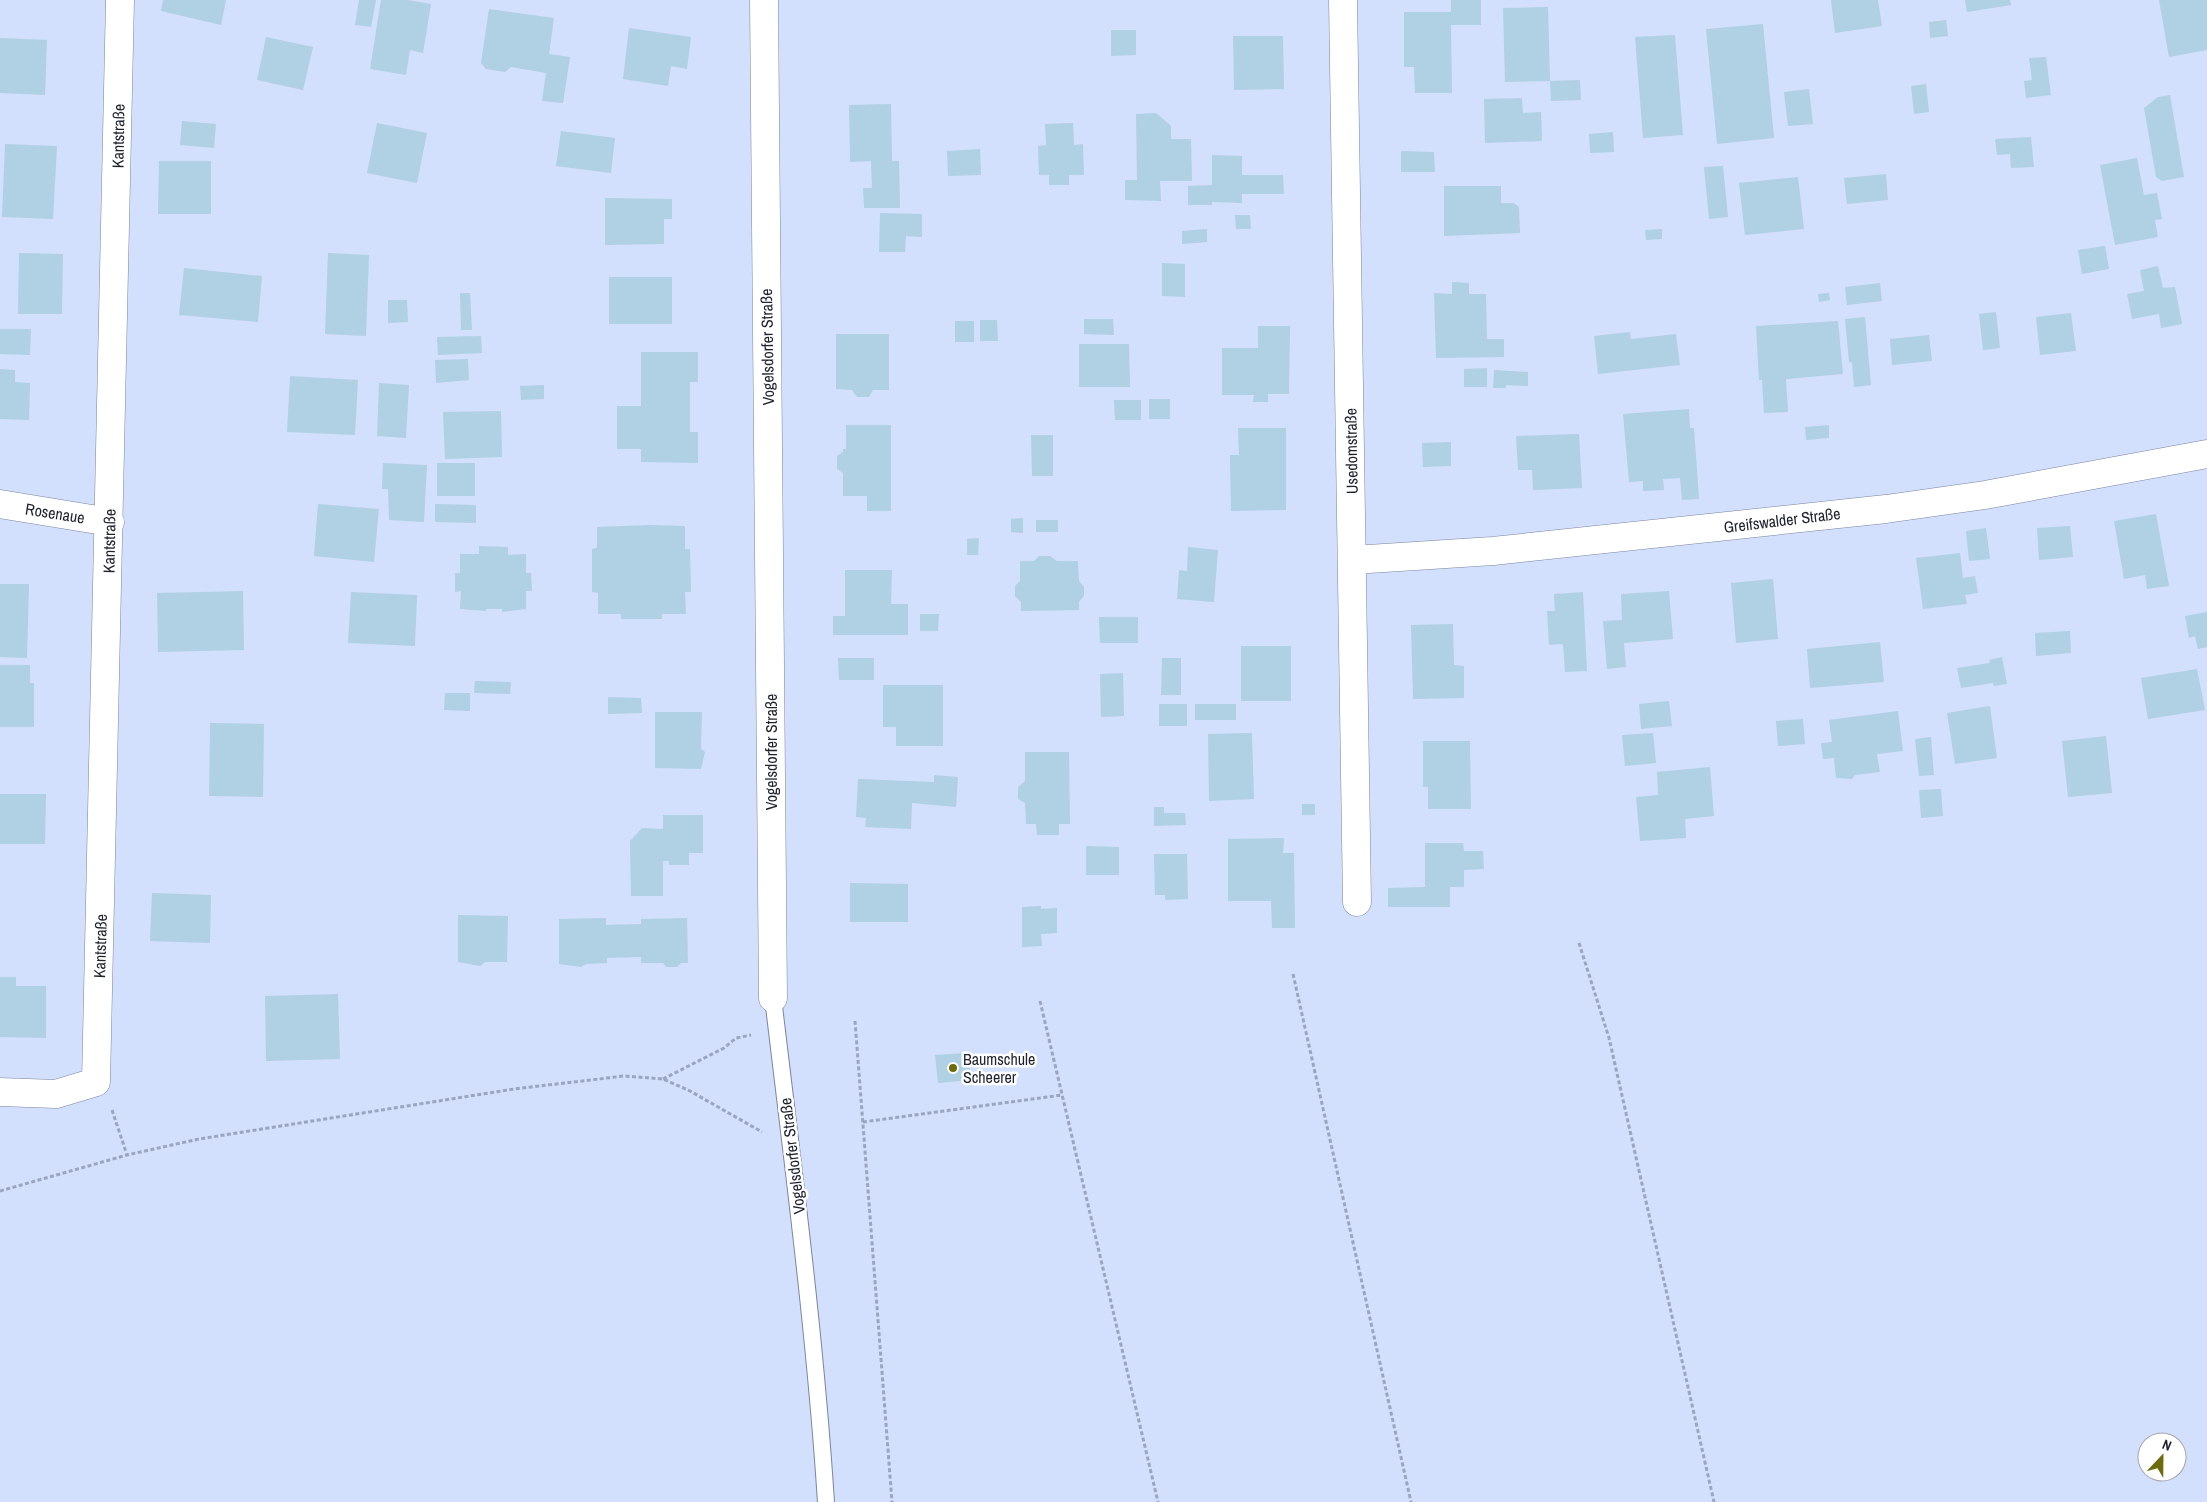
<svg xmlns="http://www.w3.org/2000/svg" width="2207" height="1502" font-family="'Archivo Narrow',sans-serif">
<rect width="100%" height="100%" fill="#d2dffd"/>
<path fill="#b0d0e3" d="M163,0H226L221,25L161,11Z
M359,0H376L371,27L355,25Z
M381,0H408L431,4L423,53L410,50L406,75L370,69Z
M1451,0H1481V25H1451L1452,93H1415L1414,67H1404V12H1451Z
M1831,0H1878L1882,26L1835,33Z
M1965,0H2010L2011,5L1967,12Z
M2159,0H2207V50L2169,57Z
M1548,7L1550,81L1580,80L1581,100L1551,101L1550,81L1505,82L1503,8Z
M489,9L554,18L549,54L570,57L563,103L542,101L546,73L511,67L505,72L486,69L481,63Z
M1946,20L1948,36L1930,38L1929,22Z
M1763,24L1774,138L1717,144L1706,29Z
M629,28L691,37L687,69L671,66L668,86L623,79Z
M1111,30H1136V55L1111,56Z
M1675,35L1683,135L1643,138L1635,37Z
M1233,36H1283L1284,89L1234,90Z
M266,37L313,47L303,90L257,80Z
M0,38L47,40L45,95L0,93Z
M2046,57L2051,95L2026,98L2024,81L2032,80L2029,58Z
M1926,84L1929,112L1914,114L1911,86Z
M1809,89L1813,124L1788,126L1784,92Z
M2170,95L2184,177L2162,181L2156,177L2144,108L2158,97Z
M1522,98L1523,113L1541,112L1542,141L1485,143L1484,99Z
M891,104L892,161H899L900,208H864L863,188H872L871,161L850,162L849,105Z
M1156,113L1171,126V139H1191L1192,181H1160L1161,201L1125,200V180H1137L1136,114Z
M182,121L216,124L214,148L180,145Z
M377,123L427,133L417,183L367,173Z
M1073,123L1074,145L1083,144L1084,175H1069V185H1049V175H1039L1038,146L1046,145L1045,124Z
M561,131L615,138L611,173L556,166Z
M1613,132L1614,152L1590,153L1589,134Z
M2031,137L2034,167L2011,168L2010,154L1997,155L1995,139Z
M5,144L57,146L53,219L2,217Z
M980,149L981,175L948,176L947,151Z
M1401,151L1434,152L1435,172H1401Z
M1212,155L1242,156V175H1283L1284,194H1242V203L1212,202V205H1188V186L1212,185Z
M2137,158L2144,195L2157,193L2162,219L2155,220L2158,237L2115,245L2100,165Z
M159,161H211V214H158Z
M1723,166L1728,217L1709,219L1704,167Z
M1886,174L1888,200L1847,204L1844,178Z
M1798,177L1804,229L1745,235L1739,183Z
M1444,186H1501V203H1514L1519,207L1520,233L1444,236Z
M605,198L672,199V219H664V244L605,245Z
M880,213L922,214V237L906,236L905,252H879Z
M1235,215H1250L1251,229H1236Z
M1207,229V242L1182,244V231Z
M1662,229V239L1646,240L1645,230Z
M2105,246L2109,269L2082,274L2078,250Z
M19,253L63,254L62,314H18Z
M328,253L369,255L366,336L325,334Z
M1162,263L1185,264V297L1162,296Z
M2158,266L2163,288L2175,287L2182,324L2161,328L2159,314L2132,319L2127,294L2144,291L2140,270Z
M184,268L262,276L258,322L179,315Z
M609,277H672V324H609Z
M1452,282L1469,283V294H1486L1487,339H1504V357L1436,358L1434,293L1452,294Z
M1880,283L1882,301L1847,305L1845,287Z
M460,293H470L472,330H461Z
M1829,293L1830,300L1819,302L1818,294Z
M388,300H407L408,322L388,323Z
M1996,312L2000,348L1983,350L1979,314Z
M2071,313L2076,351L2040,355L2036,317Z
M1865,317L1871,385L1854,387L1852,362H1849L1845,319Z
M1084,319H1113L1114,335L1084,334Z
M980,320H997L998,341H980Z
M955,321H974V342H955Z
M1838,321L1843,374L1786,379L1788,412L1764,413L1762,380H1759L1756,326Z
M1258,326H1290L1289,394H1268V402H1253L1254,395H1222V348H1258Z
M0,329H31L30,355L0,354Z
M1630,332L1631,339L1676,334L1680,365L1598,374L1594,336Z
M836,334H889V390H873L869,397H857L852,390L836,389Z
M1929,335L1932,361L1892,365L1890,339Z
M481,336L482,353L438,355L437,337Z
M1079,344H1129L1130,387H1079Z
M641,352H698V382H690V432H698V463L641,462V449H617V406H641Z
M468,359L469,380L436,383L435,360Z
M1487,368V387H1464V369Z
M0,369L15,370V382L30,383L29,420L0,419Z
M1494,370L1528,372V386L1506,385V388H1493Z
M290,376L358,380L355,435L287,432Z
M379,383L409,385L406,438L377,436Z
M544,385V399L521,400L520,386Z
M1149,399H1170V419H1149Z
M1114,400H1141V420H1115Z
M1689,409L1690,428H1694L1699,499L1682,500L1680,478L1663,479L1664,490L1643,491V481L1629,482L1623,414Z
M501,411L502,457L445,459L443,412Z
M846,425H891V511H867V496H843V473L837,469V456L843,452V449H846Z
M1829,425V438L1806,440L1805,427Z
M1238,428H1286V510L1231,511L1230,455H1239Z
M1579,434L1582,488L1533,490L1532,470H1518L1516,436Z
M1031,435H1053V476H1032Z
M1451,442V466L1423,467L1422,443Z
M383,463L427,465L424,522L389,520L388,489H382Z
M437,463H475V496H437Z
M318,504L379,509L374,562L314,556Z
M435,504L476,505V523L435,522Z
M2156,514L2169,586L2147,589L2145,575L2124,579L2114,521Z
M1023,518V533L1011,532V519Z
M1036,520H1058V532H1036Z
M650,525L685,526V549H690L691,592H685L686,614H662V619H621V614H598V593L592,592V549L597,548V527Z
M2070,526L2073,557L2039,560L2037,528Z
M1986,528L1990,559L1969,561L1966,531Z
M979,538L978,555H967V539Z
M479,546L508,547V555L526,554V573H531L532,591H526V609L502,612V609H486V611L460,609L461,591L455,592V573H460V554H479Z
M1188,547L1218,550L1214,602L1177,599L1179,570L1187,571Z
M1960,553L1963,578L1975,576L1978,593L1965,595L1967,604L1923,609L1916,558Z
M1039,556H1050L1057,561H1078L1079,581L1084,587V596L1079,602V610L1021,611V602L1015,596V586L1020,581V561H1034Z
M845,570H892L891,604H908V635H833V616H845Z
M1773,579L1778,639L1736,643L1731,583Z
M0,584H29L27,658L0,657Z
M243,591L244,650L158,652L157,593Z
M1669,591L1673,639L1624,643L1626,667L1607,669L1603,621L1622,620L1621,594Z
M351,592L417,595L415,646L348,643Z
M1583,592L1587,671L1565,672L1563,644L1549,645L1547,611H1555L1554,594Z
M2207,612V647L2198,649L2195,636L2189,638L2185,616Z
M920,614H939L938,631H920Z
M1099,617H1138V643H1100Z
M1453,624L1454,665L1464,666V698L1413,699L1411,625Z
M2070,631L2071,653L2036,656L2035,633Z
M1880,642L1884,682L1810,688L1807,649Z
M1241,646H1291V701H1241Z
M2002,657L2007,684L1994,686L1993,683L1961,688L1957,668L1990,663L1989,660Z
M838,658H874V680H839Z
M1162,658H1181V695H1161Z
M0,665H30V683H34V727H0Z
M2197,669L2205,710L2148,719L2141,678Z
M1123,673L1124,716L1101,717L1100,674Z
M475,681L511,682L510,694L474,693Z
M883,685H943V746H896V727H883Z
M445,693H470V711L444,710Z
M608,697L641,698L642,713L608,714Z
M1669,701L1672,726L1641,729L1639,704Z
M1159,704H1187V726H1159Z
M1195,704H1236V720H1195Z
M1990,706L1997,758L1955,764L1947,713Z
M1898,711L1903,751L1877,754L1880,772L1855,775L1852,779L1836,778L1834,758L1823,759L1821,743L1832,742L1829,720Z
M655,712H702L701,749L705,752L701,769L655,768Z
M1803,719L1805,744L1778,746L1776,721Z
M210,723L264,724L263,797L209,796Z
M1252,733L1254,799L1209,801L1208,734Z
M1653,733L1656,763L1625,766L1622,735Z
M2106,736L2112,793L2068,797L2062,741Z
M1931,737L1934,775L1919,776L1915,739Z
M1423,741H1470L1471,809H1428V787H1423Z
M1025,752H1069L1070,824H1059V835H1037L1036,824H1026L1025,803L1018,799V787L1025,781Z
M1710,767L1714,816L1685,819L1686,838L1640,841L1636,797L1658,795L1657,772Z
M934,775L958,777L956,807L912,803L911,829L865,827L866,818L856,817L858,779L934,782Z
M1941,789L1943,816L1921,818L1919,790Z
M0,794H46L45,844H0Z
M1302,804H1315V815H1302Z
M1154,807H1164V813H1185L1186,825L1154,826Z
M663,815H703V853H689V865H669V861H663V896H631L630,841L642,828L663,829Z
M1284,838L1283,853H1294L1295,928H1272L1271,901H1228V839Z
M1425,843H1463L1464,851H1483L1484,869L1464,870V887H1450V907H1388V888L1425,887Z
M1086,846L1119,847V875H1086Z
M1154,854H1187L1188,899L1165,900V895H1155Z
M850,883L908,884V922H850Z
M152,893L211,895L210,943L150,941Z
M1041,906V909L1057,908V933L1041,934L1042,946L1022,947V907Z
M458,915L508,916L507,962H485L480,966L458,962Z
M606,918V925L641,924V919L687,918L688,963H681L677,967H666L663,963H641V957L607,958V963L586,964L581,967L559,964V919Z
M0,977H16V986H46V1038L0,1037Z
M338,994L340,1059L266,1061L265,996Z
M968,1053L971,1080L938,1083L935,1055Z"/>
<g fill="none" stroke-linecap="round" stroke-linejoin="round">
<g stroke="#7a85a0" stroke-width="18">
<path id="service" d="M773,998C793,1166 815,1333 826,1502"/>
</g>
<g stroke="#7a85a0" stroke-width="29">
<path id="minor" d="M764,0L773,998
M1343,0L1357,902
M0,504L110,522
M1353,560L1493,551L1886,509L1985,495L2207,454
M0,1092L56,1094L96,1082L120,0"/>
</g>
<path stroke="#9ba6be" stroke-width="3" stroke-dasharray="4 2.5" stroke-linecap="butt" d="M1579,943L1609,1038L1714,1502
M1293,974L1411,1502
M1040,1001L1158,1502
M855,1021L892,1502
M663,1079L724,1048L736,1038L751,1035
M112,1110L127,1155
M863,1122L1062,1095
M0,1191L127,1155L199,1139L514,1089L624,1076L663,1079L690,1091L762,1132"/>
<use href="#service" stroke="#fff" stroke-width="16"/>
<use href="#minor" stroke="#fff" stroke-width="28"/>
</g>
<circle fill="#6c6c0a" stroke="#fff" stroke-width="2" cx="953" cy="1068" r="5"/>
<g text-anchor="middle" stroke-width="5" stroke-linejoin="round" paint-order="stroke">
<g font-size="16" fill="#1d222d" stroke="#fff">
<text transform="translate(118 136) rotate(-89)" y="6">Kantstraße</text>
<text transform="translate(767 347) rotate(-91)" y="6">Vogelsdorfer Straße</text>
<text transform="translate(1351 451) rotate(-91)" y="6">Usedomstraße</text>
<text transform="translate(55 513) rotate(9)" y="6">Rosenaue</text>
<text transform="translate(1782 520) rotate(-7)" y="6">Greifswalder Straße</text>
<text transform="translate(109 541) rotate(-89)" y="6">Kantstraße</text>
<text transform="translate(771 752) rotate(-90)" y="6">Vogelsdorfer Straße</text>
<text transform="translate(100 946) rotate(-88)" y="6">Kantstraße</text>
<text transform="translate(792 1156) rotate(-97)" y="6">Vogelsdorfer Straße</text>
</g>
<g font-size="16" fill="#1d222d" stroke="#fff" text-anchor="start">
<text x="963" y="1065">Baumschule<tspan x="963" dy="18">Scheerer</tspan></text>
</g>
</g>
<g transform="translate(2162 1457) rotate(22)"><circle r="24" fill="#ffffff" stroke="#a5a7ab"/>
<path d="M0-4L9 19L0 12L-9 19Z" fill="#6c6c0a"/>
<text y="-8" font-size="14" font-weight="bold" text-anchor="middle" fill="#1d222d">N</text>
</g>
</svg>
